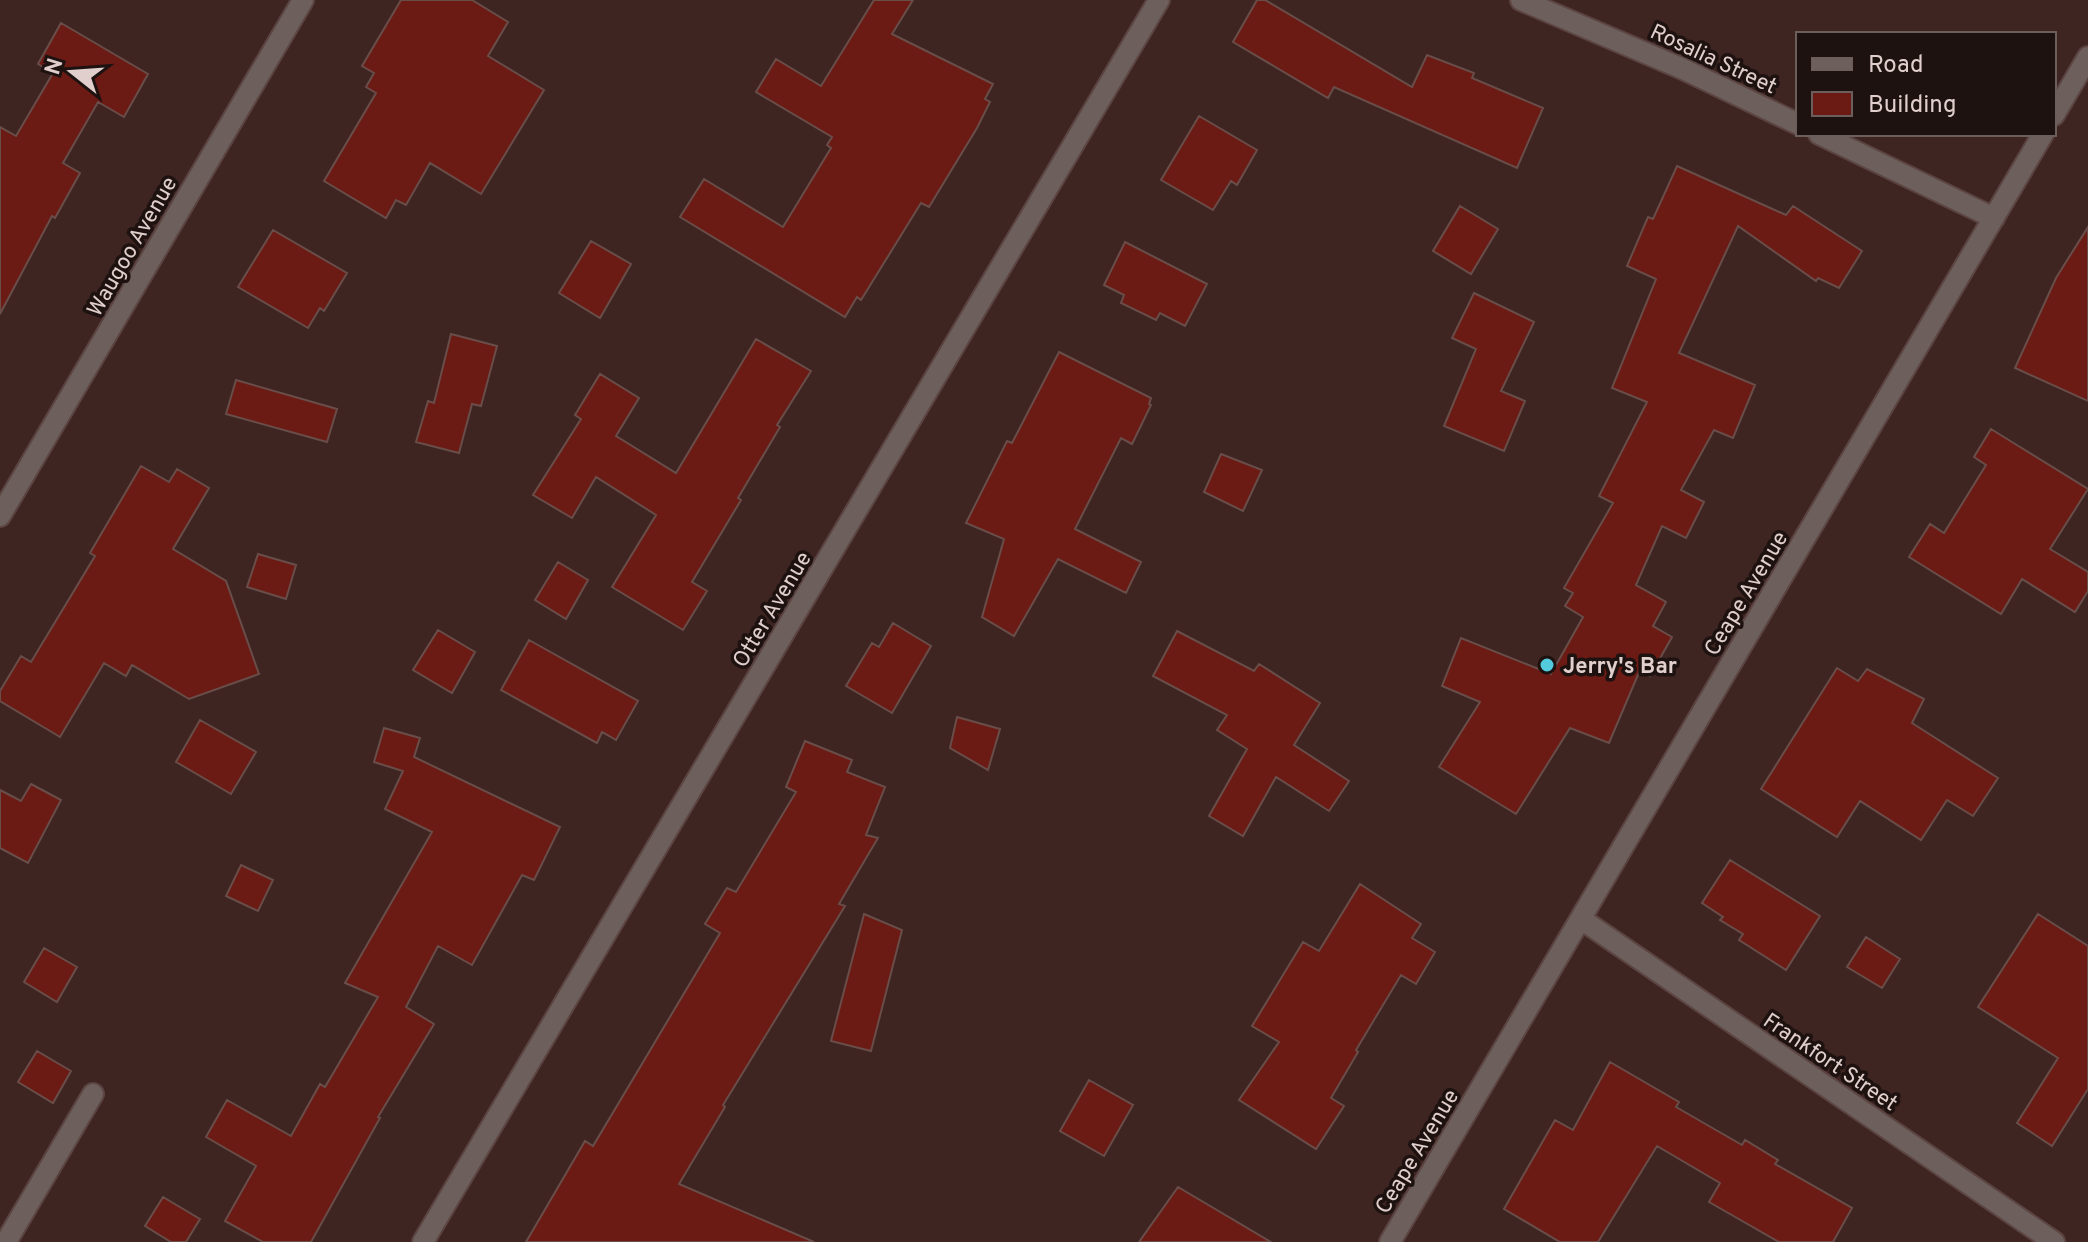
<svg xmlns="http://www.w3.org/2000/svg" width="2088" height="1242" viewBox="0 0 2088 1242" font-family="Overpass,sans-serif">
  <rect width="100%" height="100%" fill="#3e2522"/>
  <path fill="#6c1a14" stroke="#694d49" stroke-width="2" d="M 401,0 L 472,0 L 508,22 L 488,56 L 544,90 L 481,194 L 430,163 L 406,205 L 396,200 L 386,218 L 324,181 L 376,93 L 366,87 L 374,73 L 362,66 Z
    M 874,0 L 913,0 L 892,34 L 993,84 L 985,99 L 990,102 L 977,128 L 929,207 L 921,203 L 861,300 L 857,297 L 845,317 L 680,217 L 704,179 L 783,227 L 831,148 L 827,145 L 832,137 L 756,92 L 776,59 L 821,86 Z
    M 1257,0 L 1265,0 L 1412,87 L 1427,55 L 1474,73 L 1472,78 L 1543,108 L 1517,168 L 1334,87 L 1328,98 L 1233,42 Z
    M 61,23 L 148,74 L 124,117 L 98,102 L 63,163 L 80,173 L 55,218 L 52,216 L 0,314 L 0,127 L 16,136 L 53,73 L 38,64 Z
    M 1199,116 L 1257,150 L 1237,185 L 1231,181 L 1213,210 L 1161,180 Z
    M 1677,166 L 1786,215 L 1793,206 L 1862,251 L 1839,288 L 1818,278 L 1816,281 L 1738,226 L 1679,353 L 1755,385 L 1733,438 L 1714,430 L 1681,490 L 1704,502 L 1686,538 L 1662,526 L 1636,585 L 1666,602 L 1653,626 L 1672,637 L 1650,676 L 1640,670 L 1609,743 L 1570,728 L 1516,814 L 1439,767 L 1480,702 L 1442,686 L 1461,638 L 1551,674 L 1583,617 L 1565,606 L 1573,593 L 1564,588 L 1613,503 L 1599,496 L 1647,402 L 1612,388 L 1656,279 L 1627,266 L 1648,217 L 1653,219 Z
    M 1460,206 L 1498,229 L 1471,274 L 1433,251 Z
    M 2088,227 L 2088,401 L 2015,368 L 2056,278 Z
    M 273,230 L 347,273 L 324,311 L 320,308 L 308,328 L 238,287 Z
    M 591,241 L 631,264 L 600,318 L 559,293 Z
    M 1125,242 L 1207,284 L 1185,326 L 1160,313 L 1156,320 L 1121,303 L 1124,295 L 1104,285 Z
    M 1474,293 L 1534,322 L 1501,391 L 1525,401 L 1504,451 L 1444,426 L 1476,349 L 1452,338 Z
    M 451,334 L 497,346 L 481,406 L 472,404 L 459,453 L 416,442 L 428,401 L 434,403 Z
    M 756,339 L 811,371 L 777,425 L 780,427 L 738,498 L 741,500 L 692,582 L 707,591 L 683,630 L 612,587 L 656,515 L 596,477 L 572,518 L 533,495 L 581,419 L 575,415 L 600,374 L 639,398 L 616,436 L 676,473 Z
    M 1059,352 L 1151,398 L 1149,404 L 1151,405 L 1132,444 L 1121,438 L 1075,529 L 1141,562 L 1126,593 L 1058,559 L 1014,636 L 982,617 L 1004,539 L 966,523 L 1007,441 L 1012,443 Z
    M 236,380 L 337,409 L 327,442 L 226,414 Z
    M 1991,429 L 2088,489 L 2050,549 L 2088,572 L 2088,591 L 2075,612 L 2022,579 L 2001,614 L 1909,557 L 1930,524 L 1944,533 L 1986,465 L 1974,457 Z
    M 1221,454 L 1262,470 L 1243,511 L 1204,492 Z
    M 141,466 L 169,482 L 177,469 L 209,488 L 173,549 L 226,581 L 259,674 L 189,699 L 132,665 L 126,676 L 104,663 L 60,737 L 0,701 L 0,691 L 21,656 L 31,662 L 95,556 L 90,553 Z
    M 258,554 L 296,565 L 286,599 L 247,587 Z
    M 558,562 L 588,580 L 566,619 L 535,600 Z
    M 893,623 L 931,646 L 892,713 L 846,686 L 872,643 L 879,647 Z
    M 438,630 L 475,652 L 452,693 L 413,670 Z
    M 1177,631 L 1254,671 L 1259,664 L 1320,703 L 1294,745 L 1349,781 L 1329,811 L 1276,777 L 1243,836 L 1209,816 L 1247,749 L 1217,730 L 1227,715 L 1153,676 Z
    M 529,640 L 638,701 L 616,740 L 602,732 L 597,743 L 501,690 Z
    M 1837,668 L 1858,681 L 1867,669 L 1924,699 L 1912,723 L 1998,778 L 1973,816 L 1947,800 L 1921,840 L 1860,801 L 1837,837 L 1761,789 Z
    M 957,717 L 1000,729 L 988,770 L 950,748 Z
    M 200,720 L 256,752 L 231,794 L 176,762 Z
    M 384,728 L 420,738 L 414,757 L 560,827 L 534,880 L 522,875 L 472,965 L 438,946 L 406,1007 L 434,1024 L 378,1117 L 380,1118 L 311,1242 L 263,1242 L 225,1221 L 256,1166 L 206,1137 L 227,1100 L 291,1136 L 320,1084 L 325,1087 L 378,997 L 345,983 L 432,832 L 385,809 L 403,771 L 374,762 Z
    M 805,741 L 852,760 L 847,772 L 885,787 L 866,835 L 878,838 L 839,904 L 845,906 L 723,1105 L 725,1107 L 679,1184 L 814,1242 L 526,1242 L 585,1141 L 593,1146 L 720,933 L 705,924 L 727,888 L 736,892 L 796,792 L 786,787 Z
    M 31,784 L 61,800 L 28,863 L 0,848 L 0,790 L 21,801 Z
    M 1730,860 L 1820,916 L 1786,970 L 1739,940 L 1743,934 L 1720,920 L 1723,917 L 1702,903 Z
    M 241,865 L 273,880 L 258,911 L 226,896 Z
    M 1360,884 L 1421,924 L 1412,938 L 1435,952 L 1416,984 L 1401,975 L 1356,1050 L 1358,1052 L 1331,1098 L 1344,1106 L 1316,1149 L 1239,1100 L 1279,1042 L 1252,1026 L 1303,942 L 1319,951 Z
    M 864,914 L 902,930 L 871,1051 L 831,1041 Z
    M 2038,914 L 2088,946 L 2088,1089 L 2052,1146 L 2017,1123 L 2058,1058 L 1978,1007 Z
    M 1866,937 L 1900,959 L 1882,988 L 1847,967 Z
    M 44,948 L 77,967 L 57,1002 L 24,982 Z
    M 37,1051 L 71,1071 L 53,1103 L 18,1082 Z
    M 1610,1062 L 1679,1102 L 1676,1107 L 1742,1145 L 1745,1140 L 1778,1160 L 1775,1164 L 1852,1208 L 1833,1242 L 1779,1242 L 1709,1202 L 1720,1183 L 1657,1146 L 1598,1242 L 1560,1242 L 1504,1209 L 1555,1120 L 1573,1130 Z
    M 1089,1080 L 1133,1105 L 1104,1156 L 1060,1131 Z
    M 1178,1187 L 1271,1242 L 1139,1242 Z
    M 163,1197 L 200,1219 L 186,1242 L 171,1242 L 145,1226 Z"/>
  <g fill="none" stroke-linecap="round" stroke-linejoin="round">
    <g stroke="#5b4441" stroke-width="24">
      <path id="minor" d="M 1521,0 L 1683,69 L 1798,124
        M 2054,115 L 2088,57
        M 1819,134 L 1994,218
        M 0,516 L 303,0
        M 1581,919 L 2054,1242
        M 6,1242 L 93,1094
        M 423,1242 L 1159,0
        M 1390,1242 L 2043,134"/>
    </g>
    <use href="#minor" stroke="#6c5f5c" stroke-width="20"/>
  </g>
  <circle fill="#53cbdc" stroke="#1d1210" stroke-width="3" cx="1547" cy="665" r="8"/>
  <g text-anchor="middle" stroke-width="7" stroke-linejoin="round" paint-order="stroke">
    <g font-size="22" fill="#e0cfcc" stroke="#1d1210">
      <text transform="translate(1714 58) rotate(25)" y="8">Rosalia Street</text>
      <text transform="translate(131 246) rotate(-60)" y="8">Waugoo Avenue</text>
      <text transform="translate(1745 593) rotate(-59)" y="8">Ceape Avenue</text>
      <text transform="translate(771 609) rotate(-59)" y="8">Otter Avenue</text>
      <text transform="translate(1831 1061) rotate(34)" y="8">Frankfort Street</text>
      <text transform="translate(1416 1151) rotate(-59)" y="8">Ceape Avenue</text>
    </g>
    <g font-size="22" font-weight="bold" fill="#e0cfcc" stroke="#1d1210" text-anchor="start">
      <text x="1563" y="673">Jerry's Bar</text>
    </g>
  </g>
  <rect x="1796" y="32" width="260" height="104" fill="#1d1210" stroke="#6b5e5b" stroke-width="2"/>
  <rect x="1812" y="58" width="40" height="12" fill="#6c5f5c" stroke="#6b5e5b" stroke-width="2"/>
  <text x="1868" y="72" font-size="24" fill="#e0cfcc">Road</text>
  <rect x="1812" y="92" width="40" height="24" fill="#6c1a14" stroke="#6b5e5b" stroke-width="2"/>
  <text x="1868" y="112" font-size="24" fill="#e0cfcc">Building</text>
  <g transform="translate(72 72) rotate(287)" stroke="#1d1210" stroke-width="6" paint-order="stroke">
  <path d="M0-6L14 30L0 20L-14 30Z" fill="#e0cfcc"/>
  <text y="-12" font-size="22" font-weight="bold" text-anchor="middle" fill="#e0cfcc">N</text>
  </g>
</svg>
